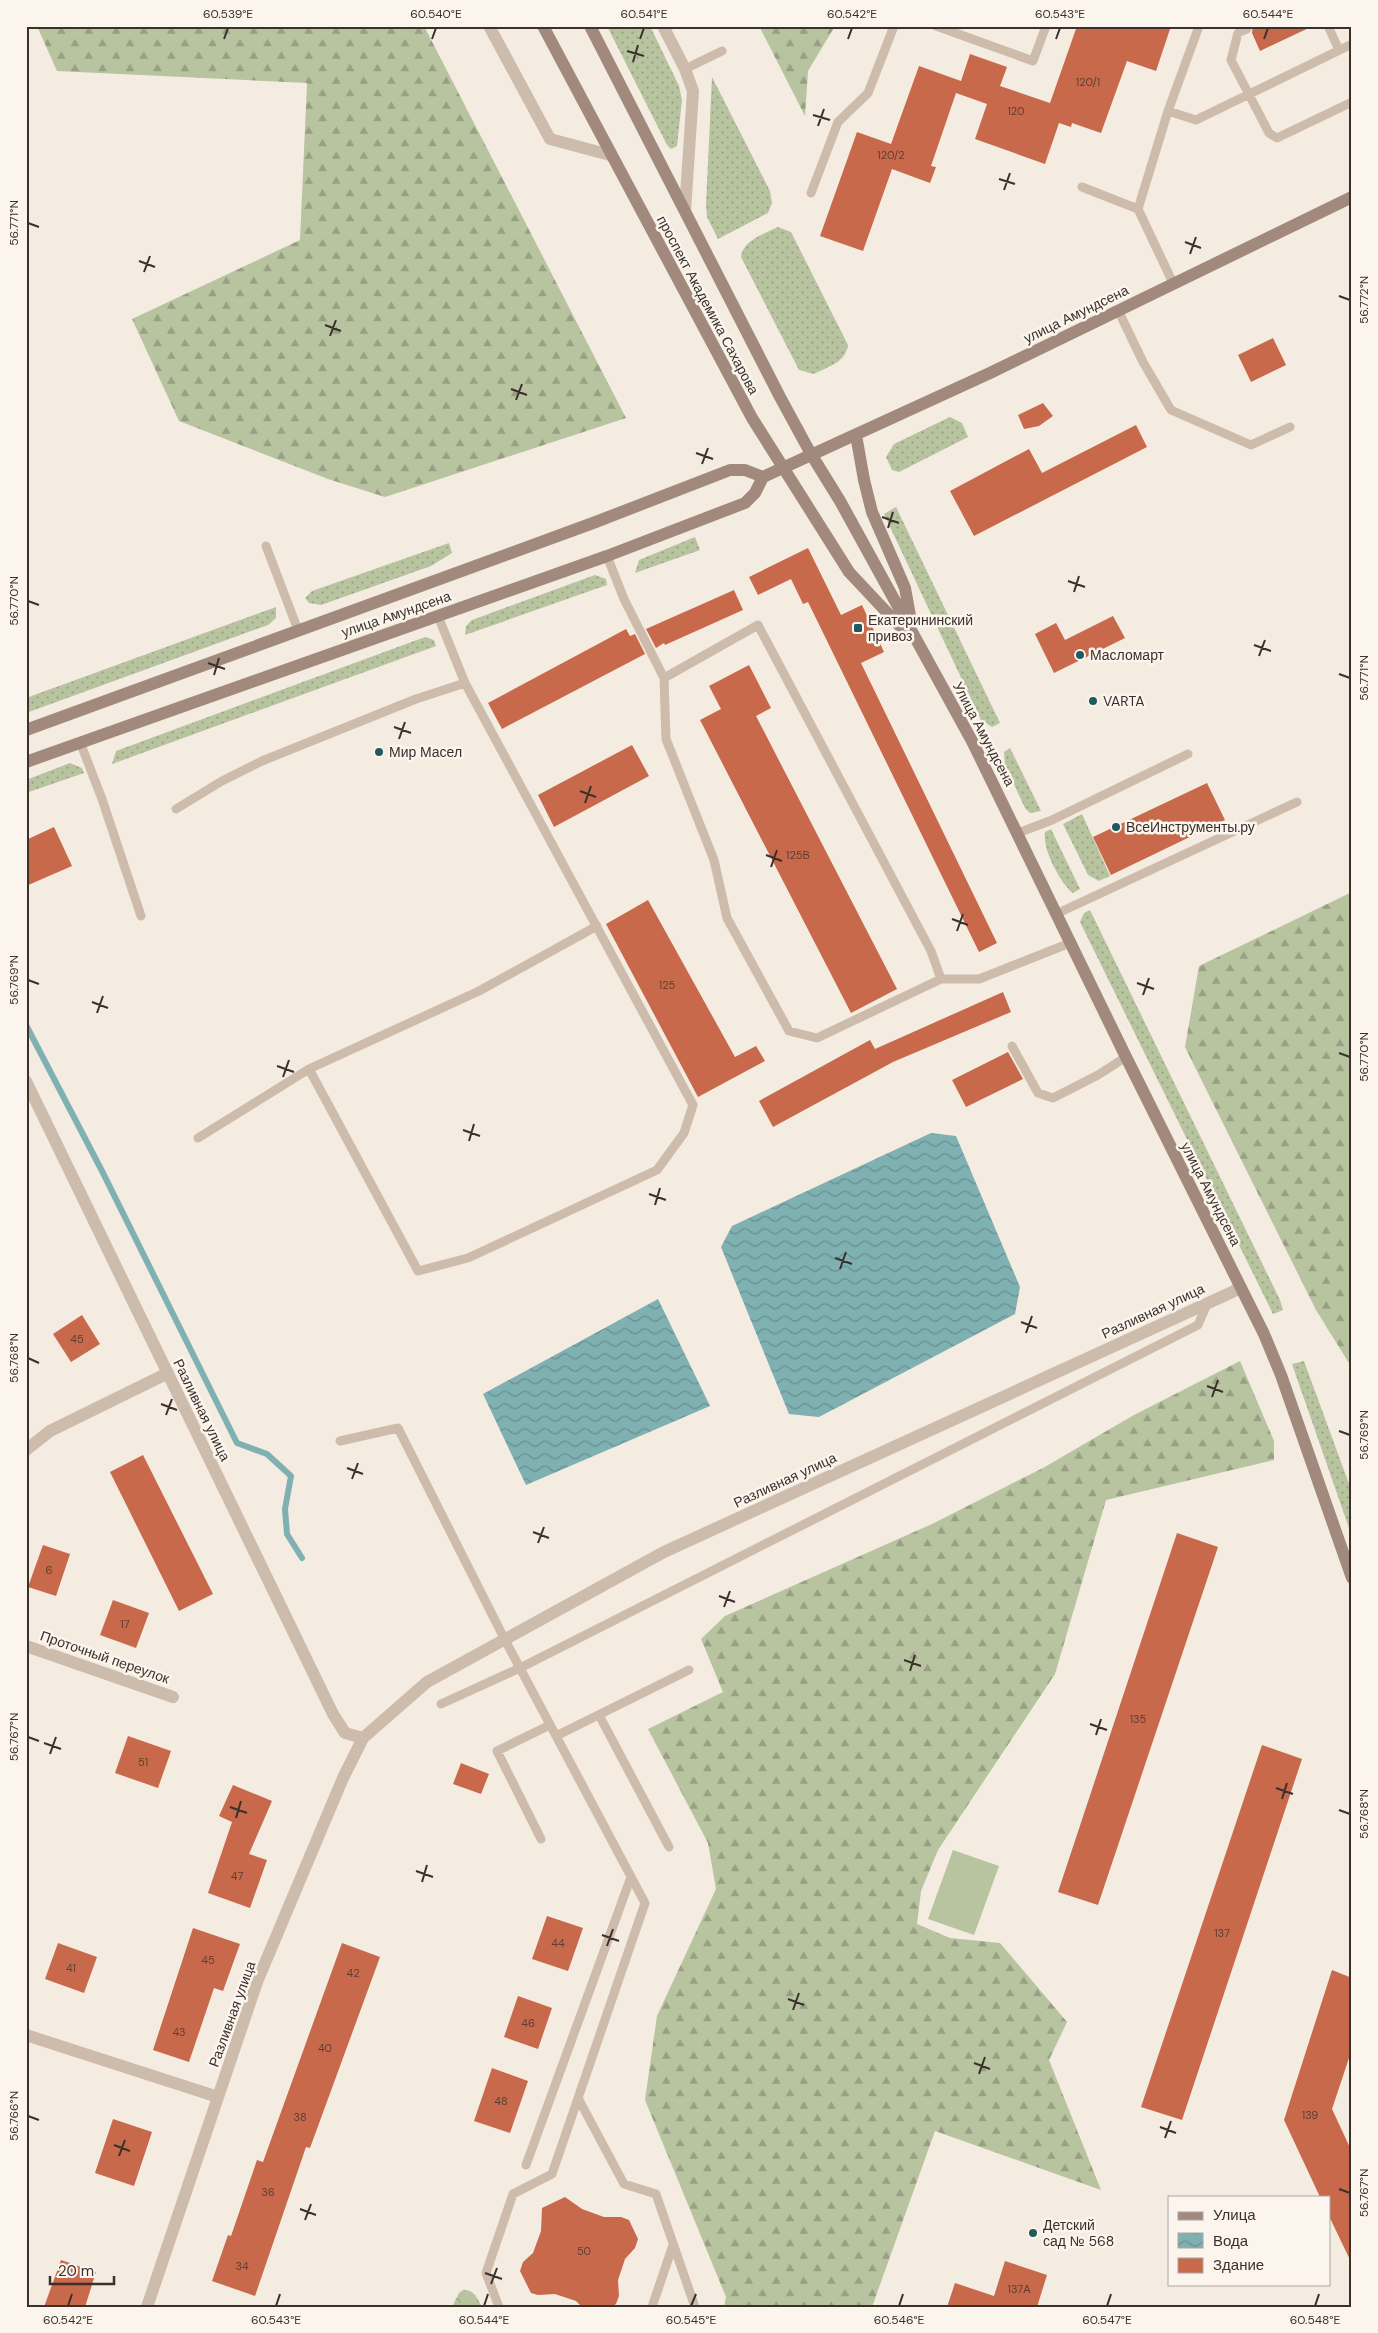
<svg xmlns="http://www.w3.org/2000/svg" width="1378" height="2333" viewBox="0 0 1378 2333" font-family="'DM Sans',sans-serif">
  <defs>
    <pattern id="grass-dots" width="8" height="8" patternUnits="userSpaceOnUse" patternTransform="scale(1.25)"><rect width="8" height="8" fill="#b8c4a0"/><path d="M2 2h.1M6 6h.1" fill="none" stroke="#97a083" stroke-width="1.8" stroke-linecap="round"/></pattern>
    <pattern id="forest-firs" width="22" height="20" patternUnits="userSpaceOnUse" patternTransform="scale(1.25)"><rect width="22" height="20" fill="#b8c4a0"/><path d="M5 1l3.5 6h-7zM16 11l3.5 6h-7z" fill="#97a083"/></pattern>
    <pattern id="park-crowns" width="20" height="18" patternUnits="userSpaceOnUse" patternTransform="scale(1.25)"><rect width="20" height="18" fill="#b8c4a0"/><path d="M2 6a3 3 0 1 1 6 0M12 15a3 3 0 1 1 6 0" fill="none" stroke="#97a083"/></pattern>
    <pattern id="water-waves" width="16" height="10" patternUnits="userSpaceOnUse" patternTransform="scale(1.25)"><rect width="16" height="10" fill="#7fb0b2"/><path d="M0 5q4-4 8 0t8 0" fill="none" stroke="#699091"/></pattern>
  </defs>
  <rect width="100%" height="100%" fill="#f4ebe1"/>
  <path fill="url(#grass-dots)" d="M 607,26 L 650,26 L 679,86 L 682,100 L 677,146 L 671,149 L 667,145 Z
    M 712,77 L 770,191 L 772,203 L 768,213 L 718,239 L 707,217 L 706,205 Z
    M 778,227 L 791,232 L 848,345 C 845,363 829,366 814,374 L 799,370 L 741,257 C 743,240 764,234 778,227 Z
    M 950,417 L 962,423 L 968,437 L 899,472 L 892,470 L 886,457 L 894,444 Z
    M 896,507 L 1000,723 L 992,727 L 981,720 L 884,514 Z
    M 695,537 L 700,550 L 635,573 L 639,560 Z
    M 449,543 L 452,553 L 431,566 L 321,605 L 309,603 L 305,598 L 312,591 Z
    M 595,575 L 606,579 L 607,585 L 465,635 L 466,626 L 472,620 Z
    M 276,607 L 276,618 L 268,625 L 26,713 L 26,698 Z
    M 425,637 L 434,640 L 436,646 L 112,764 L 116,751 Z
    M 1010,748 L 1041,811 L 1030,813 L 1025,808 L 1005,765 L 1004,752 Z
    M 70,763 L 82,768 L 84,773 L 26,793 L 26,780 Z
    M 1082,814 L 1110,876 L 1099,881 L 1088,875 L 1063,824 Z
    M 1051,829 L 1080,889 L 1073,893 C 1060,883 1042,848 1045,832 Z
    M 1090,910 L 1280,1300 L 1283,1310 L 1273,1314 L 1080,922 L 1084,913 Z
    M 1304,1361 L 1352,1492 L 1350,1531 L 1292,1364 Z"/>
  <path fill="url(#forest-firs)" d="M 37,26 L 424,26 L 626,418 L 385,497 L 328,479 L 179,421 L 132,319 L 300,240 L 307,83 L 57,71 Z
    M 759,26 L 835,26 L 808,71 L 805,116 Z
    M 1352,892 L 1352,1368 L 1316,1310 L 1185,1047 L 1199,966 Z
    M 1240,1361 L 1274,1441 L 1274,1460 L 1106,1500 L 1055,1674 L 938,1850 L 921,1891 L 917,1924 L 950,1938 L 1000,1943 L 1067,2022 L 1049,2060 L 1101,2190 L 935,2131 L 872,2307 L 724,2307 L 726,2297 L 645,2100 L 657,2016 L 716,1889 L 708,1843 L 648,1729 L 723,1692 L 701,1639 L 725,1616 L 932,1524 L 1043,1468 L 1134,1415 Z"/>
  <path fill="url(#park-crowns)" d="M 463,2290 C 474,2289 477,2298 482,2307 L 452,2307 L 459,2293 Z"/>
  <path fill="#b8c4a0" d="M 953,1850 L 999,1866 L 974,1935 L 928,1919 Z"/>
  <path fill="url(#water-waves)" d="M 931,1133 L 956,1136 L 1020,1287 L 1015,1314 L 819,1417 L 789,1414 L 721,1247 L 732,1226 Z
    M 658,1299 L 710,1406 L 526,1485 L 483,1394 Z"/>
  <g fill="none" stroke-linecap="round" stroke-linejoin="round">
    <path stroke="#7fb0b2" stroke-width="6" d="M 26,1025 L 102,1171 L 237,1443 L 267,1454 L 291,1476 L 285,1509 L 287,1534 L 302,1558"/>
  </g>
  <path fill="#c8694b" d="M 1077,26 L 1171,26 L 1156,71 L 1127,61 L 1101,133 L 1072,123 L 1071,127 L 1059,123 L 1045,164 L 975,139 L 987,104 L 956,93 L 931,166 L 936,167 L 930,183 L 892,169 L 863,251 L 820,236 L 857,132 L 891,144 L 919,66 L 961,81 L 970,54 L 1007,67 L 1000,86 L 1050,103 Z
    M 1253,26 L 1313,26 L 1260,51 L 1252,33 Z
    M 1273,338 L 1286,365 L 1251,382 L 1238,355 Z
    M 1043,403 L 1053,416 L 1039,426 L 1024,429 L 1018,415 Z
    M 1136,425 L 1147,447 L 974,536 L 950,491 L 1029,449 L 1042,473 Z
    M 808,548 L 841,615 L 862,605 L 884,652 L 861,663 L 997,943 L 979,952 L 808,602 L 803,604 L 791,579 L 758,595 L 749,577 Z
    M 734,590 L 743,610 L 665,645 L 664,643 L 656,648 L 646,629 Z
    M 1113,616 L 1125,638 L 1054,673 L 1035,634 L 1056,623 L 1065,640 Z
    M 626,629 L 630,636 L 635,634 L 645,654 L 502,729 L 488,703 Z
    M 749,665 L 771,708 L 756,716 L 897,989 L 851,1013 L 700,720 L 721,709 L 709,686 Z
    M 632,745 L 649,776 L 554,827 L 538,795 Z
    M 1207,783 L 1225,820 L 1111,875 L 1093,837 Z
    M 54,827 L 72,866 L 26,886 L 26,840 Z
    M 648,900 L 735,1057 L 756,1046 L 765,1061 L 698,1097 L 606,924 Z
    M 1003,992 L 1011,1012 L 893,1062 L 773,1127 L 759,1101 L 870,1040 L 875,1049 Z
    M 1008,1052 L 1023,1079 L 966,1107 L 952,1080 Z
    M 82,1315 L 100,1344 L 71,1362 L 53,1334 Z
    M 143,1455 L 213,1594 L 179,1611 L 110,1472 Z
    M 1177,1533 L 1218,1547 L 1098,1905 L 1058,1892 Z
    M 43,1545 L 70,1554 L 56,1596 L 28,1587 Z
    M 113,1600 L 149,1613 L 136,1648 L 100,1635 Z
    M 128,1736 L 171,1751 L 158,1788 L 115,1773 Z
    M 1262,1745 L 1302,1759 L 1182,2120 L 1141,2107 Z
    M 461,1763 L 489,1774 L 481,1794 L 453,1784 Z
    M 233,1785 L 272,1801 L 249,1854 L 267,1860 L 250,1908 L 208,1893 L 232,1822 L 219,1816 Z
    M 547,1916 L 583,1928 L 568,1971 L 532,1959 Z
    M 193,1928 L 240,1944 L 223,1991 L 214,1988 L 189,2062 L 153,2050 Z
    M 58,1943 L 97,1957 L 84,1993 L 45,1979 Z
    M 342,1943 L 380,1957 L 310,2148 L 306,2147 L 255,2296 L 212,2281 L 228,2235 L 231,2236 L 257,2160 L 263,2162 Z
    M 1332,1970 L 1352,1978 L 1352,2049 L 1332,2109 L 1352,2152 L 1352,2264 L 1329,2216 L 1329,2197 L 1320,2197 L 1284,2120 Z
    M 518,1996 L 552,2008 L 538,2049 L 504,2037 Z
    M 492,2068 L 528,2081 L 510,2133 L 474,2121 Z
    M 113,2119 L 152,2132 L 134,2186 L 95,2173 Z
    M 565,2197 L 582,2209 L 604,2217 L 621,2217 L 629,2220 L 638,2239 L 635,2248 L 625,2259 L 618,2280 L 619,2296 L 616,2304 L 611,2307 L 582,2307 L 576,2301 L 555,2294 L 538,2295 L 531,2293 L 520,2271 L 523,2262 L 533,2253 L 541,2231 L 542,2208 Z
    M 61,2260 L 96,2272 L 85,2307 L 44,2307 Z
    M 1005,2261 L 1047,2275 L 1037,2307 L 947,2307 L 955,2283 L 994,2296 Z"/>
  <g fill="none" stroke-linecap="round" stroke-linejoin="round">
    <path stroke="#cdbbac" stroke-width="9" d="M 936,26 L 1033,61 L 1046,26
      M 1328,26 L 1339,50
      M 1247,29 L 1238,33 L 1231,60 L 1269,133 L 1277,138 L 1352,102
      M 685,69 L 722,51
      M 1168,111 L 1196,120 L 1352,44
      M 1082,187 L 1138,209
      M 811,193 L 838,122 L 868,93 L 894,26
      M 1173,283 L 1138,209 L 1168,111 L 1199,26
      M 1118,310 L 1143,362 L 1171,410 L 1251,445 L 1290,427
      M 266,546 L 298,630
      M 607,556 L 624,599 L 664,678 L 666,739 L 714,860 L 727,918 L 789,1031 L 817,1038 L 941,979 L 979,979 L 1070,943
      M 664,678 L 758,625 L 931,951 L 941,979
      M 80,742 L 102,799 L 141,916
      M 176,809 L 222,781 L 262,761 L 416,699 L 465,683
      M 1018,833 L 1052,820 L 1188,754
      M 1056,914 L 1297,802
      M 1012,1046 L 1038,1093 L 1053,1098 L 1098,1075 L 1126,1057
      M 309,1069 L 418,1271 L 468,1258 L 657,1170 L 684,1133 L 693,1105 L 465,683 L 438,616
      M 198,1138 L 309,1069 L 479,991 L 597,926
      M 340,1441 L 398,1428 L 505,1640 L 645,1903 L 552,2174 L 513,2194 L 486,2273 L 499,2307
      M 441,1704 L 520,1668 L 1198,1325 L 1208,1302
      M 599,1715 L 669,1847
      M 556,1736 L 689,1670
      M 541,1839 L 497,1751 L 550,1725
      M 578,2098 L 624,2184 L 656,2194 L 695,2307
      M 526,2165 L 631,1877
      M 652,2307 L 673,2245"/>
    <path stroke="#cdbbac" stroke-width="12" d="M 489,26 L 550,139 L 610,155
      M 663,26 L 685,69 L 693,91 L 685,211
      M 26,1081 L 333,1714 L 345,1733 L 363,1738
      M 26,1450 L 50,1431 L 168,1373
      M 26,1646 L 173,1697
      M 26,2035 L 218,2097
      M 147,2307 L 257,1982 L 343,1778 L 363,1738 L 427,1682 L 664,1552 L 1241,1288"/>
    <path stroke="#a18a7d" stroke-width="12" d="M 543,26 L 752,418 L 849,572 L 910,637
      M 590,26 L 780,397 L 811,454 L 840,501 L 972,741 L 1126,1057 L 1264,1334 L 1281,1375 L 1352,1578
      M 856,435 L 864,480 L 872,512 L 905,588 L 911,621
      M 26,730 L 593,523 L 730,470 L 745,470 L 763,477
      M 26,762 L 607,556 L 745,503 L 755,493 L 763,477 L 990,373 L 1352,197"/>
  </g>
  <path fill="none" stroke="#3b302b" stroke-width="2" d="M 224,39 L 228,28M 432,39 L 436,28M 640,39 L 644,28M 848,39 L 852,28M 1056,39 L 1060,28M 1264,39 L 1268,28M 627,51 L 644,56M 633,62 L 638,45M 813,115 L 830,120M 818,126 L 824,109M 999,179 L 1015,184M 1004,190 L 1010,173M 28,223 L 39,227M 1185,242 L 1201,248M 1190,254 L 1196,237M 139,261 L 155,267M 144,272 L 150,256M 1339,296 L 1350,300M 325,325 L 341,331M 330,336 L 336,320M 511,389 L 527,395M 516,400 L 522,384M 696,453 L 713,459M 702,464 L 708,448M 882,517 L 899,523M 888,528 L 893,512M 1068,581 L 1085,587M 1074,592 L 1079,576M 28,601 L 39,605M 1254,645 L 1271,651M 1259,656 L 1265,640M 208,663 L 225,669M 1339,674 L 1350,678M 214,675 L 219,658M 394,727 L 411,733M 399,739 L 405,722M 580,791 L 596,797M 585,803 L 591,786M 766,855 L 782,861M 771,867 L 777,850M 952,919 L 968,925M 957,931 L 963,914M 28,980 L 39,984M 1137,983 L 1154,989M 1143,995 L 1149,978M 92,1002 L 108,1008M 97,1013 L 103,996M 1339,1053 L 1350,1057M 277,1066 L 294,1072M 283,1077 L 289,1060M 463,1130 L 480,1136M 469,1141 L 474,1124M 649,1194 L 666,1200M 655,1205 L 660,1188M 835,1258 L 852,1264M 840,1269 L 846,1252M 1021,1322 L 1037,1328M 1026,1333 L 1032,1316M 28,1358 L 39,1363M 1207,1386 L 1223,1392M 1212,1397 L 1218,1380M 161,1404 L 177,1410M 166,1415 L 172,1399M 1339,1431 L 1350,1435M 347,1468 L 363,1474M 352,1479 L 358,1463M 533,1532 L 549,1538M 538,1543 L 544,1527M 719,1596 L 735,1602M 724,1607 L 730,1591M 904,1660 L 921,1666M 910,1671 L 915,1655M 1090,1724 L 1107,1730M 1096,1735 L 1101,1719M 28,1737 L 39,1741M 44,1743 L 61,1749M 50,1754 L 56,1737M 1276,1788 L 1293,1794M 1282,1799 L 1287,1783M 230,1807 L 247,1813M 1339,1810 L 1350,1814M 236,1818 L 241,1801M 416,1871 L 433,1877M 422,1882 L 427,1865M 602,1935 L 619,1941M 607,1946 L 613,1929M 788,1999 L 804,2005M 793,2010 L 799,1993M 974,2063 L 990,2069M 979,2074 L 985,2057M 28,2116 L 39,2120M 1160,2127 L 1176,2133M 1165,2138 L 1171,2121M 114,2145 L 130,2151M 119,2156 L 125,2140M 1339,2189 L 1350,2193M 300,2209 L 316,2215M 305,2220 L 311,2204M 485,2273 L 502,2279M 491,2284 L 497,2268M 68,2306 L 72,2294M 276,2306 L 280,2294M 484,2306 L 488,2294M 691,2306 L 696,2294M 899,2306 L 903,2294M 1107,2306 L 1111,2294M 1315,2306 L 1319,2294"/>
  <g fill="#1f5a5e" stroke="#fbf5ee" stroke-width="2">
    <rect x="853" y="623" width="10" height="10" rx="2.5"/>
    <circle cx="1080" cy="655" r="5"/>
    <circle cx="1093" cy="701" r="5"/>
    <circle cx="379" cy="752" r="5"/>
    <circle cx="1116" cy="827" r="5"/>
    <circle cx="1033" cy="2233" r="5"/>
  </g>
  <g text-anchor="middle" stroke-width="5" stroke-linejoin="round" paint-order="stroke">
    <g font-size="11" fill="#5e3e33">
      <text x="1088" y="86">120/1</text>
      <text x="1016" y="115">120</text>
      <text x="891" y="159">120/2</text>
      <text x="798" y="859">125В</text>
      <text x="667" y="989">125</text>
      <text x="77" y="1343">45</text>
      <text x="49" y="1574">6</text>
      <text x="125" y="1628">17</text>
      <text x="1138" y="1723">135</text>
      <text x="143" y="1766">51</text>
      <text x="237" y="1880">47</text>
      <text x="1222" y="1937">137</text>
      <text x="558" y="1947">44</text>
      <text x="208" y="1964">45</text>
      <text x="71" y="1972">41</text>
      <text x="353" y="1977">42</text>
      <text x="528" y="2027">46</text>
      <text x="179" y="2036">43</text>
      <text x="325" y="2052">40</text>
      <text x="501" y="2105">48</text>
      <text x="1310" y="2119">139</text>
      <text x="300" y="2121">38</text>
      <text x="268" y="2196">36</text>
      <text x="584" y="2255">50</text>
      <text x="242" y="2270">34</text>
      <text x="1019" y="2293">137А</text>
    </g>
    <g font-size="14" fill="#3b302b" stroke="#fbf5ee">
      <text transform="translate(708 305) rotate(62)" y="5">проспект Академика Сахарова</text>
      <text transform="translate(1076 314) rotate(-26)" y="5">улица Амундсена</text>
      <text transform="translate(396 614) rotate(-19)" y="5">улица Амундсена</text>
      <text transform="translate(984 734) rotate(62)" y="5">Улица Амундсена</text>
      <text transform="translate(1211 1194) rotate(63)" y="5">улица Амундсена</text>
      <text transform="translate(1153 1311) rotate(-25)" y="5">Разливная улица</text>
      <text transform="translate(202 1410) rotate(64)" y="5">Разливная улица</text>
      <text transform="translate(785 1480) rotate(-25)" y="5">Разливная улица</text>
      <text transform="translate(105 1657) rotate(19)" y="5">Проточный переулок</text>
      <text transform="translate(232 2014) rotate(-70)" y="5">Разливная улица</text>
    </g>
    <g font-size="14" fill="#3b302b" stroke="#fbf5ee" text-anchor="start">
      <text x="868" y="625">Екатерининский<tspan x="868" dy="16">привоз</tspan></text>
      <text x="1090" y="660">Масломарт</text>
      <text x="1103" y="706">VARTA</text>
      <text x="389" y="757">Мир Масел</text>
      <text x="1126" y="832">ВсеИнструменты.ру</text>
      <text x="1043" y="2230">Детский<tspan x="1043" dy="16">сад № 568</tspan></text>
    </g>
  </g>
  <rect width="1378" height="2333" fill="none" stroke="#fbf5ee" stroke-width="55"/>
  <rect x="1168" y="2196" width="162" height="90" fill="#fbf5ee" stroke="#aea6a0"/>
  <rect x="1178" y="2212" width="25" height="8" fill="#a18a7d" stroke="#aea6a0"/>
  <text x="1213" y="2220" font-size="15" fill="#3b302b">Улица</text>
  <rect x="1178" y="2233" width="25" height="15" fill="url(#water-waves)" stroke="#aea6a0"/>
  <text x="1213" y="2246" font-size="15" fill="#3b302b">Вода</text>
  <rect x="1178" y="2258" width="25" height="15" fill="#c8694b" stroke="#aea6a0"/>
  <text x="1213" y="2270" font-size="15" fill="#3b302b">Здание</text>
  <path d="M50 2276v8h64v-8" fill="none" stroke="#3b302b" stroke-width="2.5"/>
  <text x="58" y="2276" font-size="15" fill="#3b302b" stroke="#fbf5ee" stroke-width="4" paint-order="stroke">20 m</text>
  <rect x="28" y="28" width="1322" height="2278" fill="none" stroke="#3b302b" stroke-width="2"/>
  <g font-size="12" text-anchor="middle" fill="#3b302b">
    <text x="228" y="18">60.539°E</text>
    <text x="436" y="18">60.540°E</text>
    <text x="644" y="18">60.541°E</text>
    <text x="852" y="18">60.542°E</text>
    <text x="1060" y="18">60.543°E</text>
    <text x="1268" y="18">60.544°E</text>
    <text transform="translate(14 223) rotate(-90)" y="4">56.771°N</text>
    <text transform="translate(1364 300) rotate(-90)" y="4">56.772°N</text>
    <text transform="translate(14 601) rotate(-90)" y="4">56.770°N</text>
    <text transform="translate(1364 678) rotate(-90)" y="4">56.771°N</text>
    <text transform="translate(14 980) rotate(-90)" y="4">56.769°N</text>
    <text transform="translate(1364 1057) rotate(-90)" y="4">56.770°N</text>
    <text transform="translate(14 1358) rotate(-90)" y="4">56.768°N</text>
    <text transform="translate(1364 1435) rotate(-90)" y="4">56.769°N</text>
    <text transform="translate(14 1737) rotate(-90)" y="4">56.767°N</text>
    <text transform="translate(1364 1814) rotate(-90)" y="4">56.768°N</text>
    <text transform="translate(14 2116) rotate(-90)" y="4">56.766°N</text>
    <text transform="translate(1364 2193) rotate(-90)" y="4">56.767°N</text>
    <text x="68" y="2324">60.542°E</text>
    <text x="276" y="2324">60.543°E</text>
    <text x="484" y="2324">60.544°E</text>
    <text x="691" y="2324">60.545°E</text>
    <text x="899" y="2324">60.546°E</text>
    <text x="1107" y="2324">60.547°E</text>
    <text x="1315" y="2324">60.548°E</text>
  </g>
</svg>
